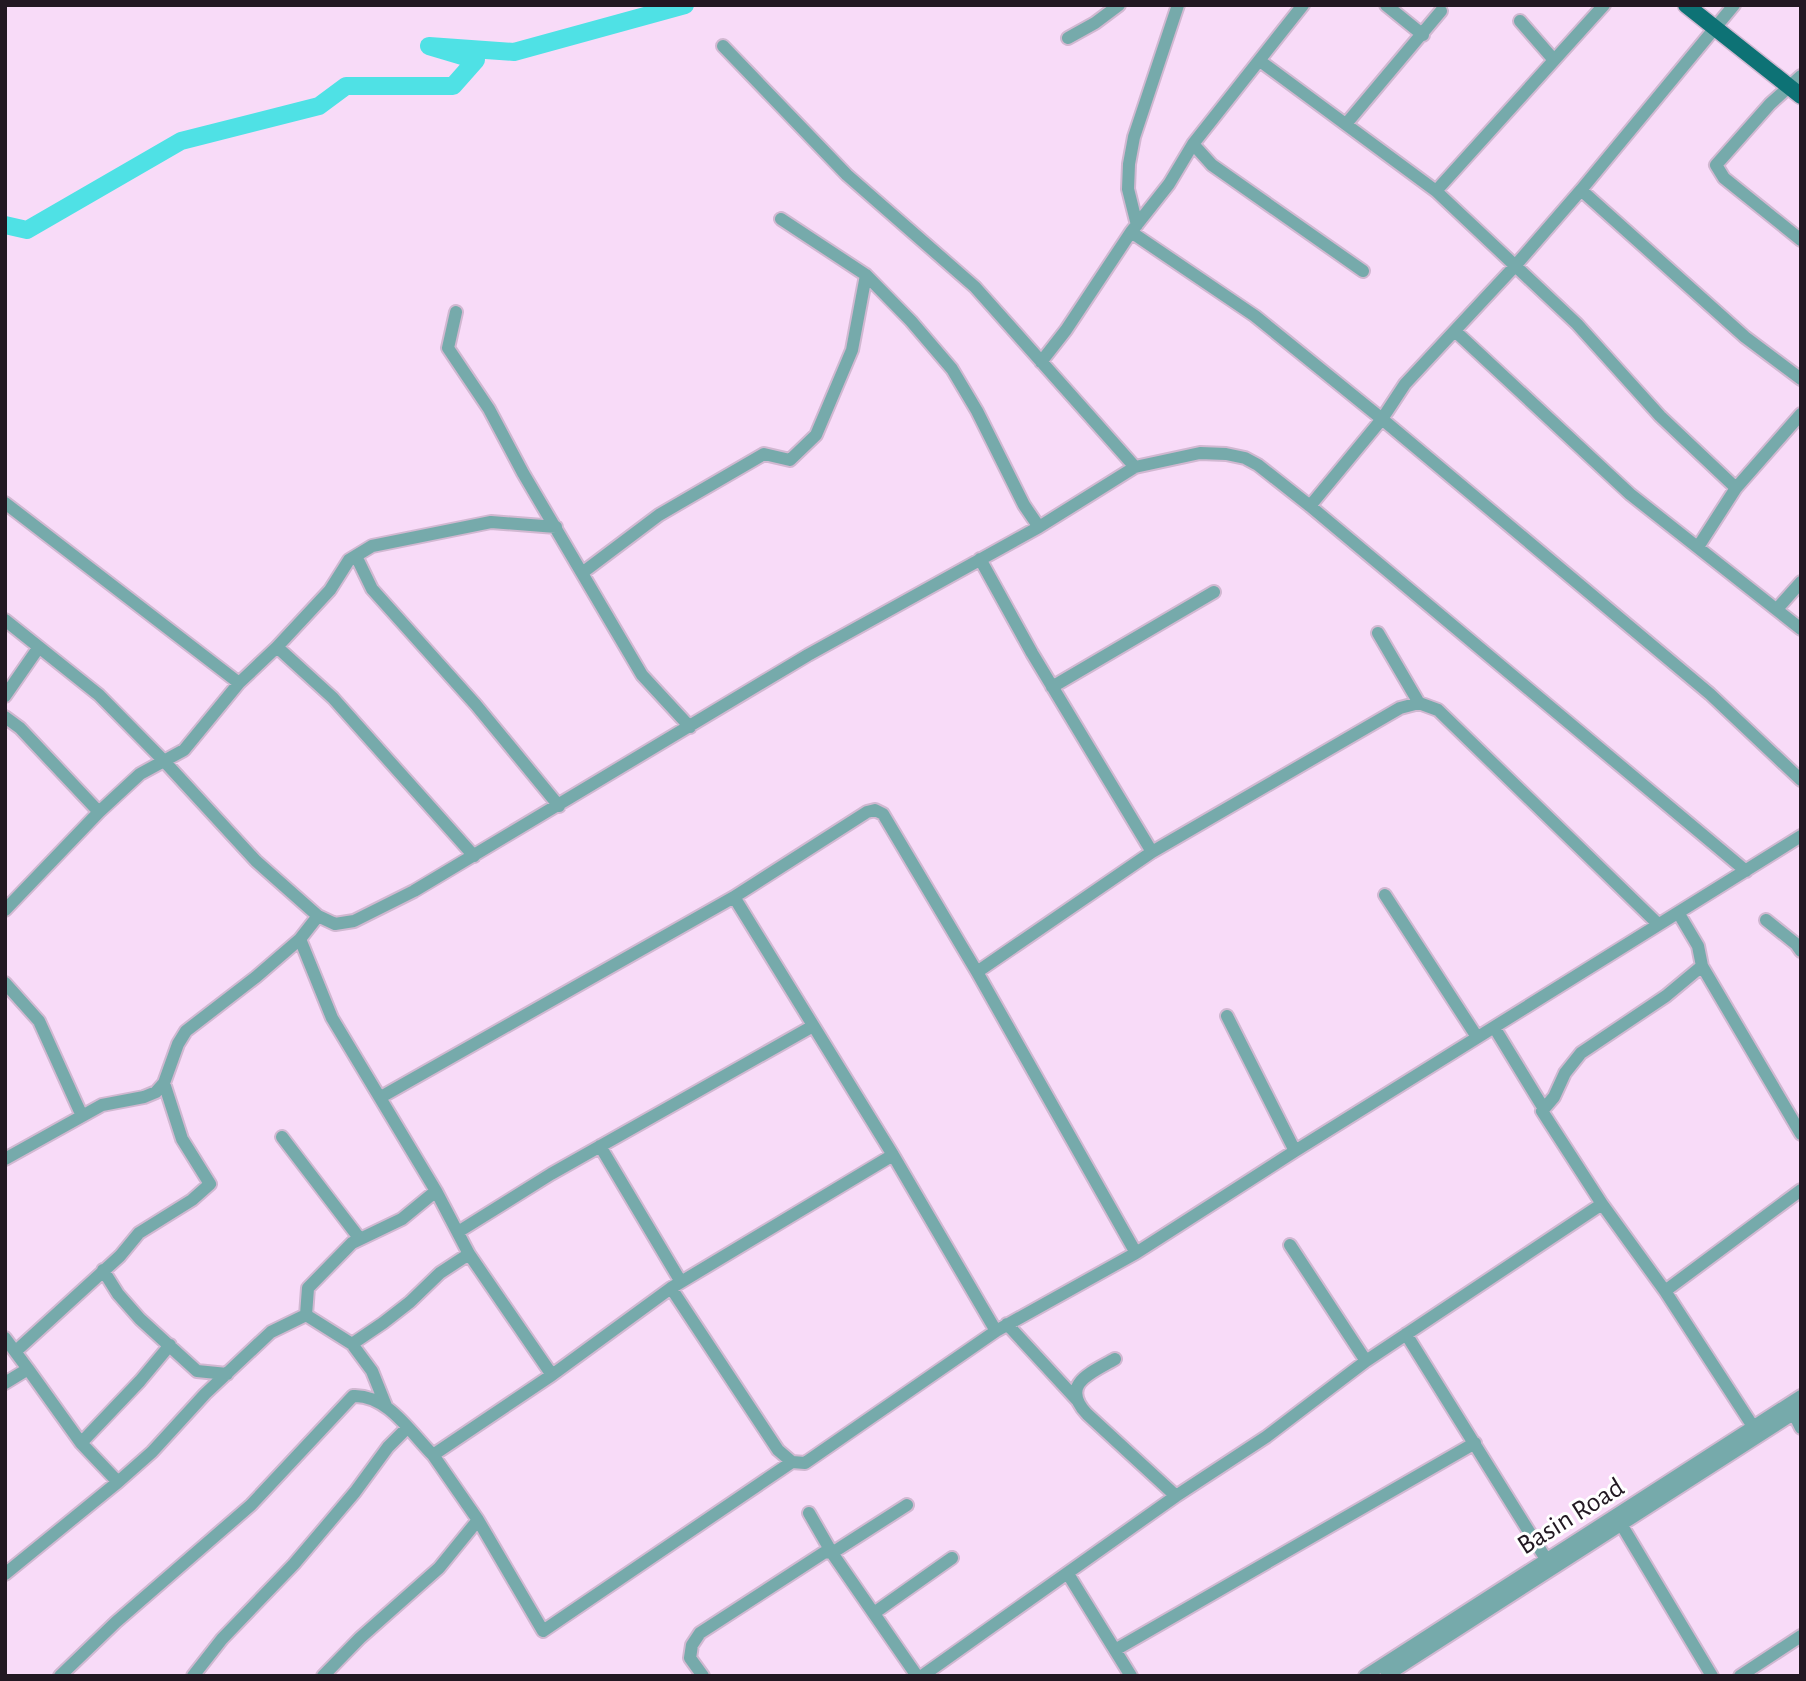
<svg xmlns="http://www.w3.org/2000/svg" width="1806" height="1681" viewBox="0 0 1806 1681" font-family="'Alegreya Sans',sans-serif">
  <rect width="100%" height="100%" fill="#f8dbf8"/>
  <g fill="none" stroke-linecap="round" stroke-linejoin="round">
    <path stroke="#4fe1e5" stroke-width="18" d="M 5,225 L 27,230 L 181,141 L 319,106 L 346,86 L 453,86 L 476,60 L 429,46 L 514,52 L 685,5"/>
    <g stroke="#d1b8d1" stroke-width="16">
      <path id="minor" d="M 1386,5 L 1423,35
        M 1520,21 L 1554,60
        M 1068,38 L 1095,23 L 1119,5
        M 723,46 L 847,175 L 975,287 L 1135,467
        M 1260,61 L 1436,191 L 1577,324 L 1660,416 L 1736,488
        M 1801,76 L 1770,104 L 1716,165 L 1724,178 L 1801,240
        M 1346,124 L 1441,11
        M 1193,144 L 1212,165 L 1363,271
        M 1581,190 L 1745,337 L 1801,379
        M 1436,191 L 1604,5
        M 781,219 L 866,275 L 911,321 L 952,369 L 977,411 L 1024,505 L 1039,527
        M 1137,225 L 1128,189 L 1129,164 L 1134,137 L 1178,5
        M 1131,232 L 1255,316 L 1382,419 L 1710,694 L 1801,780
        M 456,312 L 448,348 L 489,409 L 523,473 L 642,675 L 690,727
        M 1455,331 L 1630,494 L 1801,629
        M 1041,362 L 1066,330 L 1131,232 L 1169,184 L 1193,144 L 1303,5
        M 5,503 L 239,683
        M 1310,506 L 1382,419 L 1405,384 L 1515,266 L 1581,190 L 1734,5
        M 1698,547 L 1736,488 L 1801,414
        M 356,556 L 372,589 L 476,705 L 559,806
        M 980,559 L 1032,653 L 1152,852
        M 582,573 L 659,515 L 764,454 L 790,460 L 816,435 L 852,350 L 866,275
        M 1777,609 L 1801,582
        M 5,620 L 99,695 L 164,761 L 256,861 L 318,916 L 335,924 L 354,921 L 414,891 L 808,655 L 1039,527 L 1135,467 L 1200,453 L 1226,454 L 1245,458 L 1258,465 L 1310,506 L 1746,871
        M 1378,633 L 1419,703
        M 277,647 L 333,698 L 474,856
        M 1052,687 L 1214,592
        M 5,696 L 39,647
        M 5,717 L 20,728 L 99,812
        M 1385,895 L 1477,1037
        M 734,897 L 893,1155 L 996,1331
        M 5,910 L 99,812 L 140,774 L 184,750 L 239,683 L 277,647 L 330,590 L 349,560 L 372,546 L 491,522 L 556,527
        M 1679,914 L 1698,946 L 1702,966 L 1801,1134
        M 1766,920 L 1796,944 L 1801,951
        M 300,939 L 332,1018 L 436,1191 L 469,1254 L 552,1375
        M 1702,966 L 1666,996 L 1581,1053 L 1565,1073 L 1554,1097 L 1542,1111 L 1602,1204 L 1665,1291 L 1754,1428
        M 977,972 L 1152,852 L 1400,708 L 1419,703 L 1438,710 L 1658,924
        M 5,983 L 39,1021 L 82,1116
        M 1227,1016 L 1295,1151
        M 1494,1027 L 1544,1109
        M 381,1097 L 734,897 L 867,812 L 875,810 L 883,814 L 977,972 L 1136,1253
        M 282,1137 L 360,1239
        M 600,1146 L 681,1282
        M 5,1159 L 102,1105 L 144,1097 L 156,1092 L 164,1083 L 178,1044 L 186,1031 L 256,977 L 300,939 L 318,916
        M 458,1232 L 551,1174 L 813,1026
        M 1290,1245 L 1366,1361
        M 103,1270 L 118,1294 L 140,1319 L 197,1371 L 227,1374
        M 671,1288 L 893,1155
        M 1665,1291 L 1801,1190
        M 306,1315 L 308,1288 L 352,1243 L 402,1219 L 436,1191
        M 306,1315 L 352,1344 L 372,1371 L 386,1406
        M 1007,1324 L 1077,1400
        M 1406,1334 L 1546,1559
        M 5,1338 L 28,1369 L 5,1383
        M 352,1344 L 383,1323 L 410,1302 L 440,1273 L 469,1254
        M 16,1351 L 120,1256 L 139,1233 L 192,1200 L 210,1184 L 182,1139 L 164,1083
        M 1115,1359 C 1091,1373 1059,1384 1087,1414 L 1176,1496
        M 28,1369 L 81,1443 L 118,1482
        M 1790,1406 L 1801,1428
        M 81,1443 L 140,1381 L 170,1345
        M 809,1513 L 832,1553 L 917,1676
        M 1618,1519 L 1712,1676
        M 478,1520 L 543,1631 L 792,1462
        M 5,1574 L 118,1482 L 152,1452 L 205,1394 L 271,1332 L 306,1315
        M 1068,1574 L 1131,1676
        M 874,1613 L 952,1558
        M 1115,1650 L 1475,1443
        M 60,1676 L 116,1622 L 251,1505 L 353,1396 C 387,1394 411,1433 433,1455 L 552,1375 L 671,1288 L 778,1450 L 792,1462 L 805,1463 L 996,1331 L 1136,1253 L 1295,1151 L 1801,836
        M 193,1676 L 222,1639 L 294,1564 L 355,1492 L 388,1447 L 407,1428
        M 323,1676 L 360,1638 L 439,1568 L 478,1520 L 433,1455
        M 703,1676 L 690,1658 L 692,1645 L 700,1633 L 825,1552 L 832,1553 L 907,1505
        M 922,1676 L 1176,1496 L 1266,1437 L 1366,1361 L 1602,1204
        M 1365,1676 L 1801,1396
        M 1386,1676 L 1801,1409
        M 1740,1676 L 1801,1636"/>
    </g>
    <g stroke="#d1b8d1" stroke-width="19">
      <path id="major" d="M 1686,5 L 1801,96"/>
    </g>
    <use href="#minor" stroke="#76aaab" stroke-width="12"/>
    <use href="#major" stroke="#0d7275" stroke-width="16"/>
  </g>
  <g text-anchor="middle" stroke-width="6" stroke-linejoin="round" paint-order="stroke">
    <g font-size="28" fill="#221822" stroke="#fff">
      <text transform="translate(1570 1515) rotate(-32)" y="10">Basin Road</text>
    </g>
  </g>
  <rect width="1806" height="1681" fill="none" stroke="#221822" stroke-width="14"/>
</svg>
